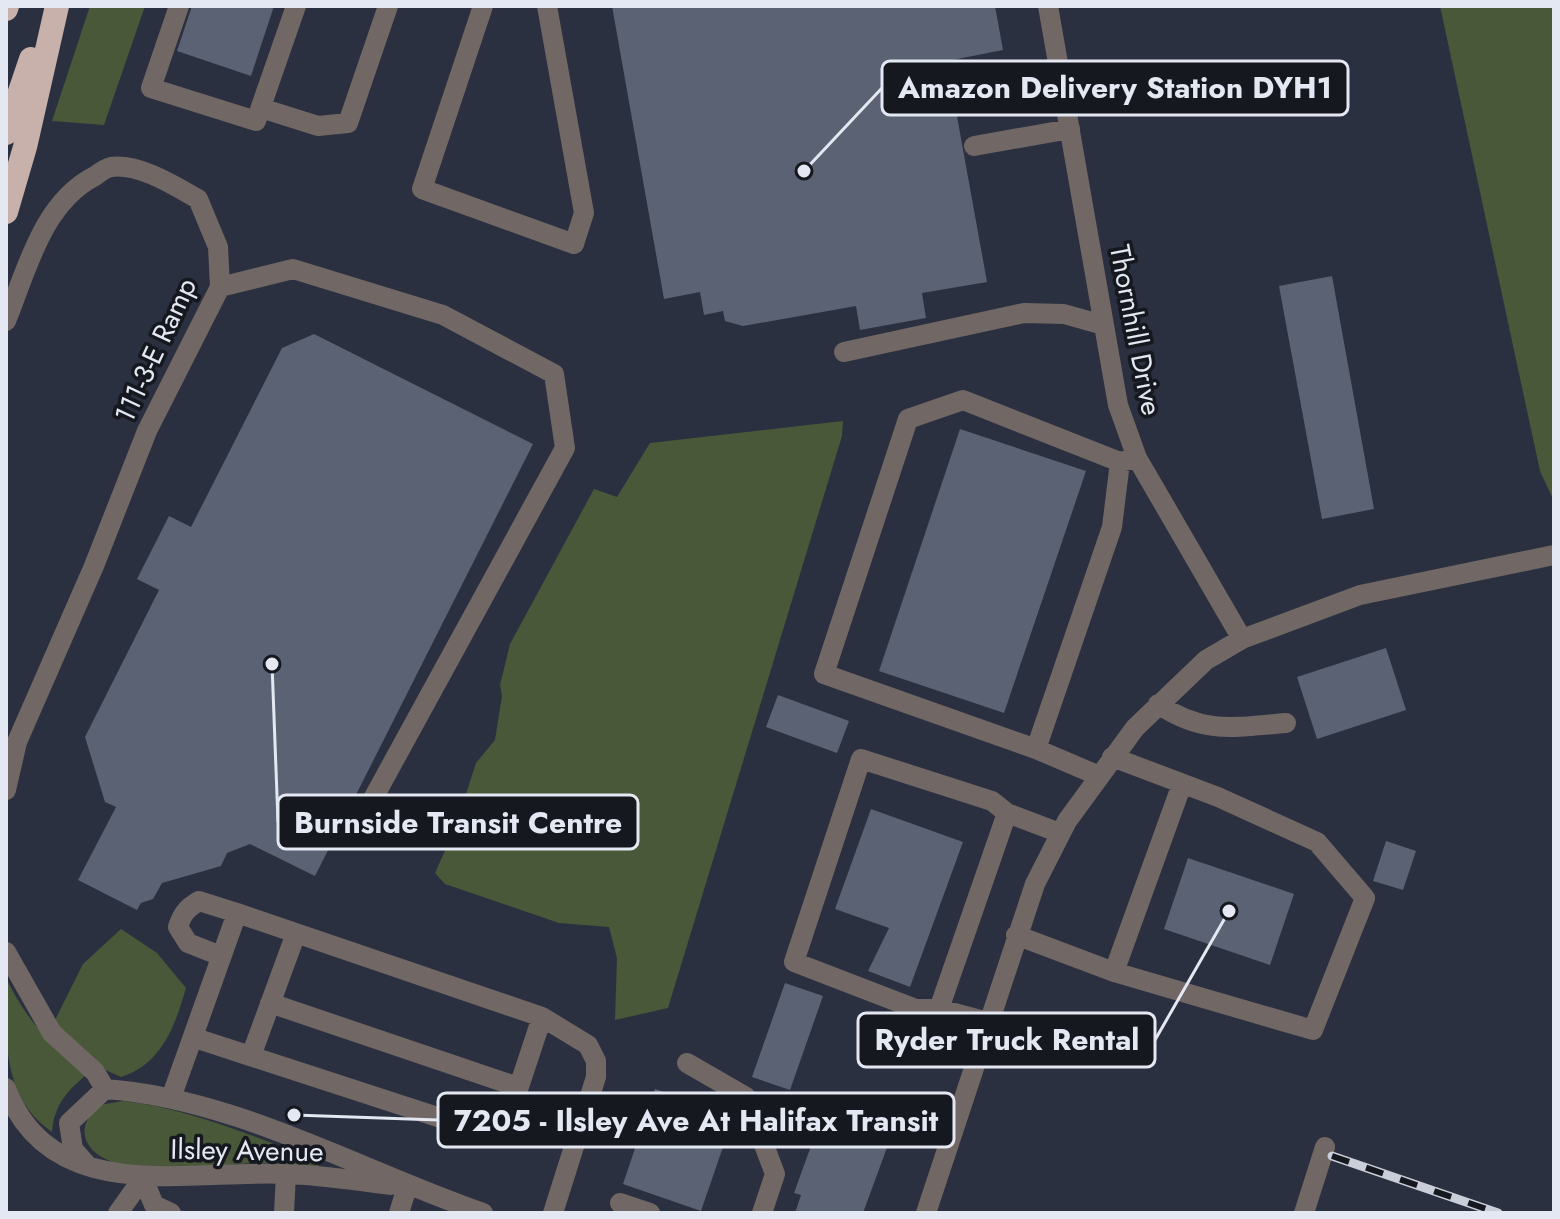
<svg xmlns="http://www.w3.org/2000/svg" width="1560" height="1219" viewBox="0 0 1560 1219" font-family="Jost,sans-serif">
  <rect width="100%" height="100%" fill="#2a303f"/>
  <path fill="#495839" d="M 90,6 L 145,6 L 104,125 L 52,121 Z
    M 1440,6 L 1554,6 L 1554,501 L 1540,471 Z
    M 843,421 L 842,436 L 668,1008 L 615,1020 L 617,958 L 609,927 L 559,923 L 445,884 L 435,873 L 455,828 L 476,763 L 495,740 L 502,696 L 500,685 L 510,644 L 594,489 L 617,497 L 650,443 Z
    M 121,929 L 157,953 L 186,988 C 175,1026 162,1064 121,1077 L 79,1058 L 53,1024 L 83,964 Z
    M 6,978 C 31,1028 48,1038 85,1076 C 66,1092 54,1106 52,1132 C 0,1096 6,1035 6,978 Z
    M 123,1101 C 190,1108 256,1138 320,1161 L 318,1167 C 296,1166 273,1162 251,1163 C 215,1165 106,1183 87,1142 C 80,1127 89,1114 100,1105 Z"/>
  <path fill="#5b6273" d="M 192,6 L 274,6 L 251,76 L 177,51 Z
    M 612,6 L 995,6 L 1003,50 L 947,61 L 987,282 L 922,293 L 926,318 L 860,330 L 856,306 L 743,326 L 725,321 L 723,311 L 704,315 L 700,292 L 664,299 Z
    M 1332,276 L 1374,509 L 1322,519 L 1279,286 Z
    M 314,334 L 533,444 L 315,876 L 250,844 L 227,853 L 221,866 L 162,883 L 153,899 L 141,903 L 137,910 L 78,880 L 116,807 L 105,802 L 85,737 L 159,590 L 137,579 L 169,516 L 191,527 L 282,348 Z
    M 960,429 L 1086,471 L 1004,713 L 879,671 Z
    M 1386,648 L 1406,710 L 1317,739 L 1297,677 Z
    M 778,695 L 849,721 L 837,753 L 766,727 Z
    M 871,809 L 963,842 L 910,987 L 868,971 L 889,928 L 835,909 Z
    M 1386,841 L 1416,851 L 1403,890 L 1373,881 Z
    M 1188,858 L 1294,894 L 1270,965 L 1164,929 Z
    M 785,983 L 823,996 L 790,1090 L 752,1077 Z
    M 655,1089 L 734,1115 L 701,1211 L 623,1184 Z
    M 828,1099 L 896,1123 L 863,1213 L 795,1213 L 801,1195 L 794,1193 Z"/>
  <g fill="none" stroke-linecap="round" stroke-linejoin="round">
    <path stroke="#716764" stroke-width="20" d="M 179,6 L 151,88 L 256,121 L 296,6
      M 483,6 L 422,189 L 574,244 L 584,213 L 547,6
      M 1048,6 L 1118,405 L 1137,458 L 1242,639
      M 261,108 L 318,126 L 348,123 L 388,6
      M 974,146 L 1070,129
      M 220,287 L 293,269 L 443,315 L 554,374 L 565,448 L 369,806
      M 6,321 C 27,270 42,203 95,176 C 99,173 106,168 111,167 C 139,163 175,186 198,199 L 218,247 L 220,287 L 147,431 L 94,566 L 17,742 L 6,790
      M 844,352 L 1024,313 L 1064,314 L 1103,325
      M 1158,704 C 1204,735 1235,727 1286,723
      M 1036,749 L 824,674 L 908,419 L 963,400 L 1120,462
      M 1097,775 L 1036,749 L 1112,527 L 1120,462 L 1133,459
      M 1016,935 L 1114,972 L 1313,1030 L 1365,898 L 1317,842 L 1218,797 L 1112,757
      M 6,952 L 52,1033 L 95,1072 L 105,1089
      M 221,956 L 188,943 L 178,927 C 182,914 187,908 199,901 L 237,913
      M 1114,972 L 1182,784
      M 270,1003 L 518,1087
      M 939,1009 L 916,1009 L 794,962 L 861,759 L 992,801 L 1007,813
      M 988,1022 L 939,1009 L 1007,813 L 1060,833
      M 195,1038 L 502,1138 L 542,1017
      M 251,1056 L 295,936
      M 687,1063 L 746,1097 L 775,1174 L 762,1213
      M 6,1088 C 51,1208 190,1169 287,1174 C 322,1175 357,1181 391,1185
      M 171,1098 L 237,913 L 542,1017 L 588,1045 L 596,1061 L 596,1077 L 553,1213
      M 87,1165 L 73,1149 L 69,1123 L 105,1089 C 235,1098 361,1171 483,1213
      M 143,1178 L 154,1205 L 171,1213
      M 620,1203 L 650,1213
      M 118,1213 L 143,1178
      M 284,1213 L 286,1174
      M 399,1213 L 407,1187
      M 926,1213 L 1035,884 L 1067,821 L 1135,728 L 1206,660 L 1242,639 L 1360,595 L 1554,555
      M 1304,1213 L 1325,1147"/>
    <path stroke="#c9b1ab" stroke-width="24" d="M 6,9 L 7,6
      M 6,133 L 31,59
      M 6,212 L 25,147 L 57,6"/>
    <g stroke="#c9ced9" stroke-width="9">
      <path id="rail" d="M 1332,1156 L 1498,1213"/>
    </g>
    <use href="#rail" stroke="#15181f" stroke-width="6" stroke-dasharray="18" stroke-linecap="butt"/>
  </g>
  <g text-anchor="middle" stroke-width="7" stroke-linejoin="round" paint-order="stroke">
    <g font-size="28" fill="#e3e8f2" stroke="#15181f">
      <text transform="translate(1136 330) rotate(79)" y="10">Thornhill Drive</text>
      <text transform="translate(155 350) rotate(-65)" y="10">111-3-E Ramp</text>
      <text transform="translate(247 1150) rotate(1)" y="10">Ilsley Avenue</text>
    </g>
  </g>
  <path fill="none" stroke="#e3e8f2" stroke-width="3" d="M804 171L882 88M272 664L278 822M1229 911L1155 1040M294 1115L438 1120"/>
  <g fill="#e3e8f2" stroke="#15181f" stroke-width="3">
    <circle cx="804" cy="171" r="8"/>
    <circle cx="272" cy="664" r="8"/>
    <circle cx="1229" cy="911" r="8"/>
    <circle cx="294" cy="1115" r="8"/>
  </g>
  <g fill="#15181f" stroke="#e3e8f2" stroke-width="3">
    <rect x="882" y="61" width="466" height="54" rx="8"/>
    <rect x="278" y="795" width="360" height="54" rx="8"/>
    <rect x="858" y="1013" width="297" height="54" rx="8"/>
    <rect x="438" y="1093" width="516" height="54" rx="8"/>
  </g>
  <g font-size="30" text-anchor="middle" font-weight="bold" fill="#e3e8f2">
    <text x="1115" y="98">Amazon Delivery Station DYH1</text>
    <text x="458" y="833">Burnside Transit Centre</text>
    <text x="1007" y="1050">Ryder Truck Rental</text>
    <text x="696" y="1131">7205 - Ilsley Ave At Halifax Transit</text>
  </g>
  <rect width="1560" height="1219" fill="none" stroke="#e3e8f2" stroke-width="16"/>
</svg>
